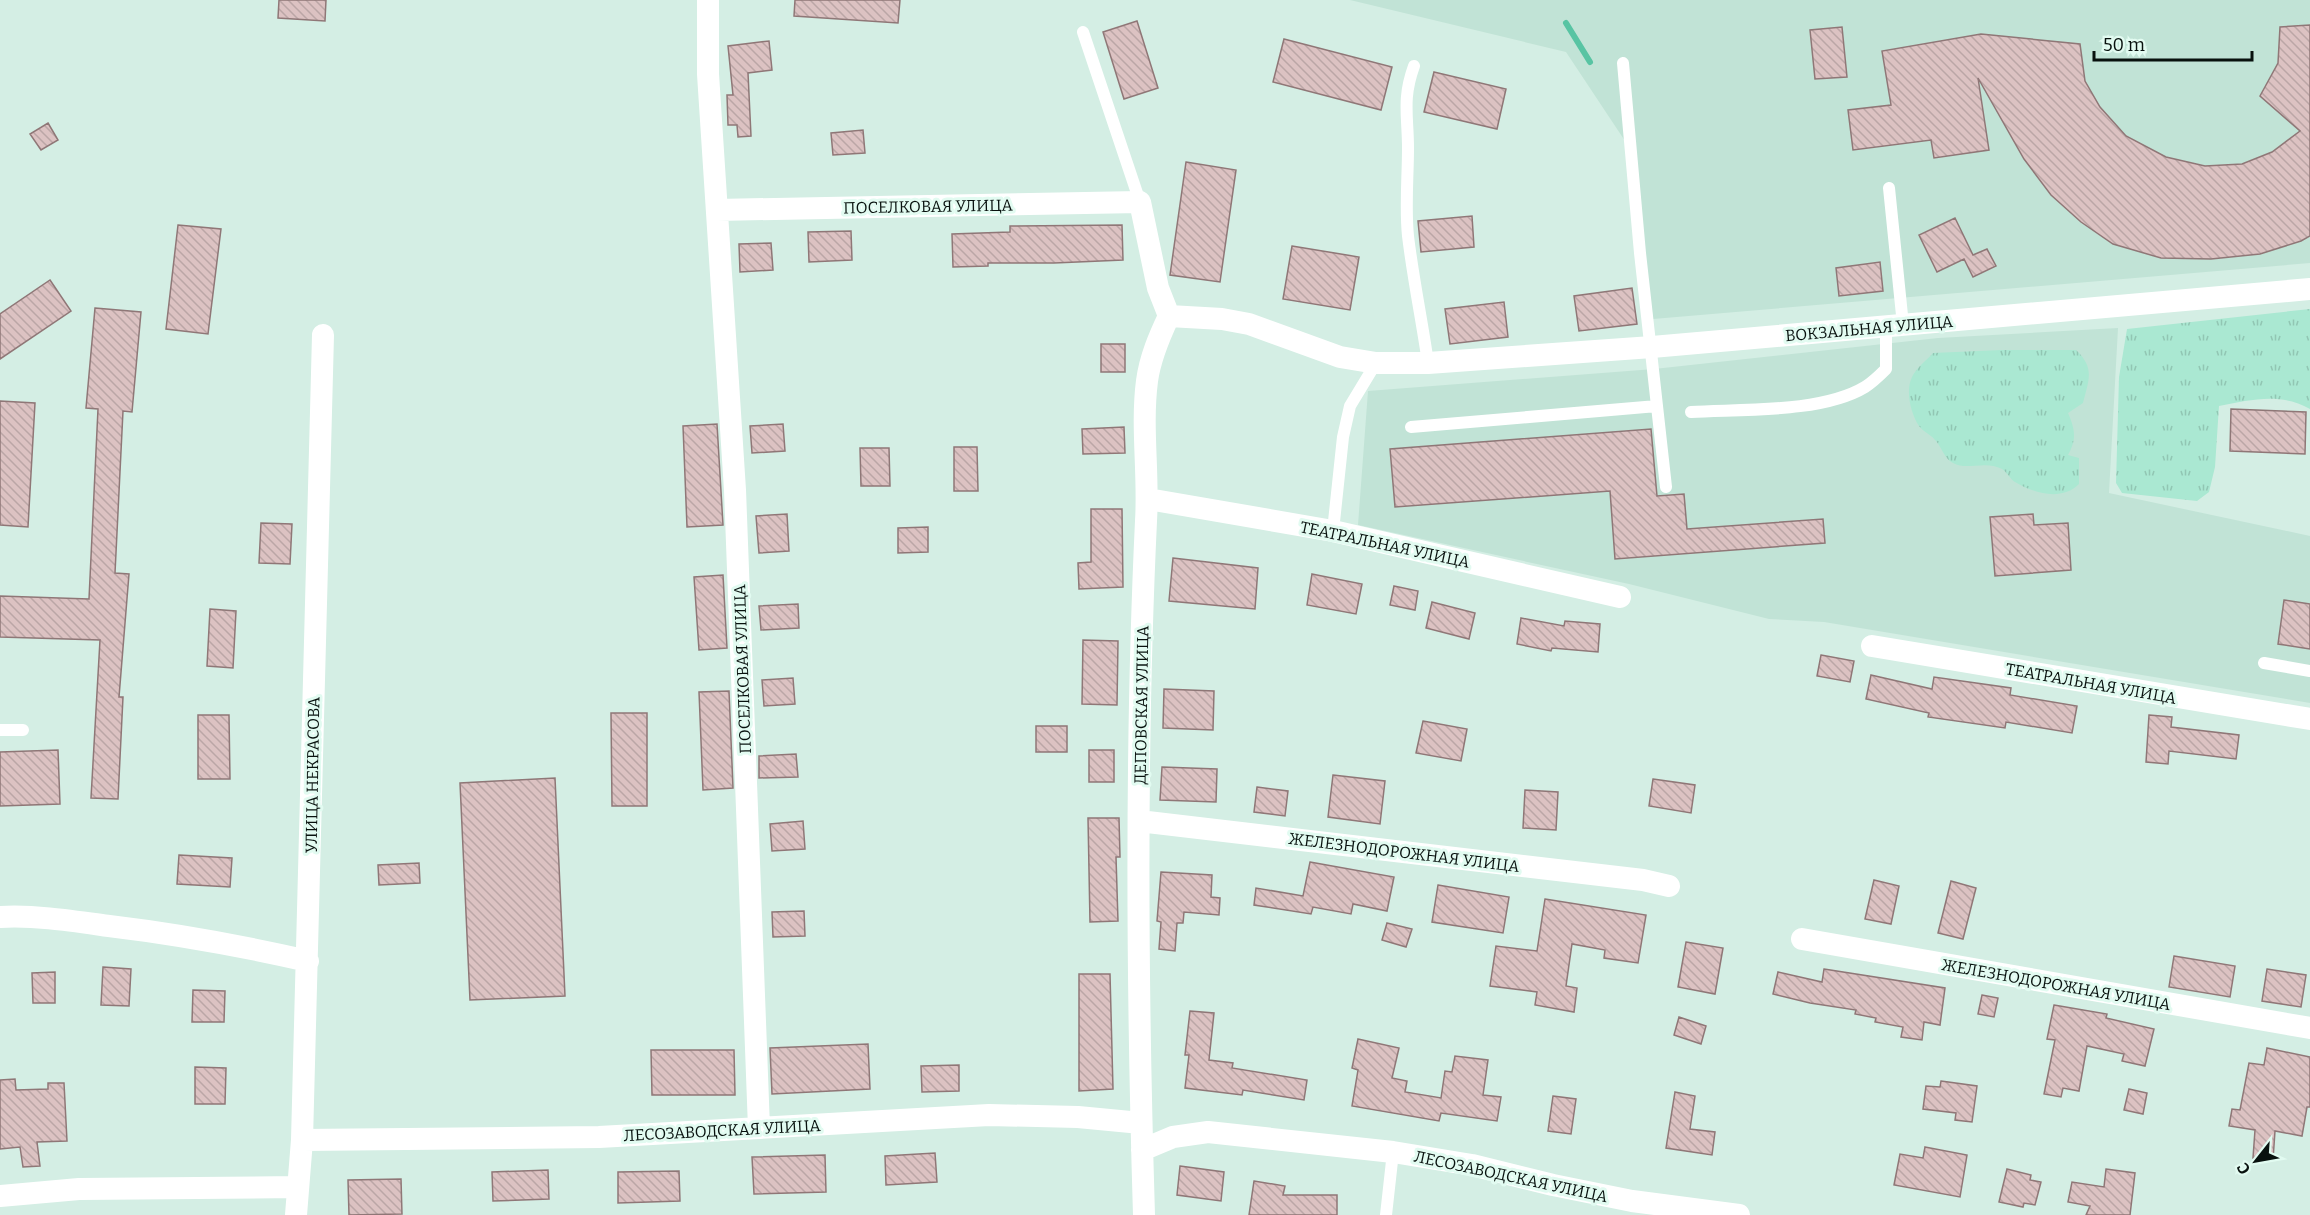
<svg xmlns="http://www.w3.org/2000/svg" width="2310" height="1215" viewBox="0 0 2310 1215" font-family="Bitter,serif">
  <defs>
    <pattern id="grass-tufts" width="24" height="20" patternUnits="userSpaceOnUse" patternTransform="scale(1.5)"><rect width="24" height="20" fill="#aae8d2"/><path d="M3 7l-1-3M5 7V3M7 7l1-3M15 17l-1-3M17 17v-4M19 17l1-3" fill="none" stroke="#91c6b3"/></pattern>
    <pattern id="building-back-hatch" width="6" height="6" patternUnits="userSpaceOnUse" patternTransform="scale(1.5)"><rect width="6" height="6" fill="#dcc2c2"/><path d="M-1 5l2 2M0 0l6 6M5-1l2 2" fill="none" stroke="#bba6a6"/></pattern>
  </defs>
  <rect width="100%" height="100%" fill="#d4eee4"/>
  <path fill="#c1e3d6" d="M 1350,0 L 2310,0 L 2310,263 L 1653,319 L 1629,147 L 1566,52 Z
    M 2118,328 L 2109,493 L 2310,536 L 2310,703 L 1824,622 L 1769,619 L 1629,584 L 1358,525 L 1368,391 L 1654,369 L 1938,338 Z"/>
  <path fill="url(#grass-tufts)" d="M 2310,309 L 2310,409 C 2281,392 2250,400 2219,406 L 2215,467 L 2209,492 L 2197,501 L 2122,493 L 2116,483 L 2119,377 L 2127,329 Z
    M 2001,350 L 2076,350 C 2095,368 2089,379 2083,403 L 2068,413 C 2075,429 2077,439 2068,455 L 2079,458 L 2079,484 C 2062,501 2035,494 2015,482 C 2010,479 2007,472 2002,469 C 1985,460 1967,471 1953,463 C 1944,458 1942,448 1936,441 C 1932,435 1923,432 1919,426 C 1911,414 1905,391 1912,377 C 1916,368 1927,360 1933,353 Z"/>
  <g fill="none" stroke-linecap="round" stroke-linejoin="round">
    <path stroke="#58c4a3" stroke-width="6" d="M 1566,23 L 1590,62"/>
  </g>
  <path fill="url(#building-back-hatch)" stroke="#8f7777" stroke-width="1.5" d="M 279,0 L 326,0 L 325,21 L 278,18 Z
    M 795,0 L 900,0 L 898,23 L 794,16 Z
    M 1137,21 L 1158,88 L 1124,99 L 1103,32 Z
    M 2310,25 L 2310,236 L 2301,241 L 2260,254 L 2211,259 L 2161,258 L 2113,244 L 2081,222 L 2051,195 L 2024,159 L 1978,78 L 1989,150 L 1934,158 L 1931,140 L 1853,150 L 1848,110 L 1891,105 L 1882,51 L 1981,34 L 2080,44 L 2085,81 L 2100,107 L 2126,136 L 2166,157 L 2205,166 L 2242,164 L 2272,152 L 2300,131 L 2260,96 L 2278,63 L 2280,27 Z
    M 1842,27 L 1847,77 L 1815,79 L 1810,30 Z
    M 1284,39 L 1392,67 L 1381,110 L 1273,82 Z
    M 769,41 L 772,70 L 748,73 L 751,136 L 738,137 L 737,125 L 728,125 L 727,95 L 733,95 L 728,46 Z
    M 1434,72 L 1506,89 L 1497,129 L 1424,112 Z
    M 48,123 L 58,140 L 41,150 L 30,134 Z
    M 863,130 L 865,153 L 833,155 L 831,133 Z
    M 1186,162 L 1236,170 L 1220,282 L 1170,275 Z
    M 1472,216 L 1474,247 L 1421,252 L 1418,221 Z
    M 1955,218 L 1973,255 L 1987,249 L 1996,266 L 1973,277 L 1964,259 L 1937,272 L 1919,235 Z
    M 178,225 L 221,229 L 208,334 L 166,329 Z
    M 1122,225 L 1123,260 L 1054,263 L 988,263 L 988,266 L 953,267 L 952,234 L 1010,232 L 1010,226 Z
    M 851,231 L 852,260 L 809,262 L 808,232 Z
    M 771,243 L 773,270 L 740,272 L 739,244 Z
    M 1292,246 L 1359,257 L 1350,310 L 1283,299 Z
    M 1880,262 L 1883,291 L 1839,296 L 1836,268 Z
    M 50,280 L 71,311 L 0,359 L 0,314 Z
    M 1632,288 L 1637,324 L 1579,331 L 1574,296 Z
    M 1504,302 L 1508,337 L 1450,344 L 1445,309 Z
    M 95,308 L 141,312 L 132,412 L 123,411 L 115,573 L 129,574 L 119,697 L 123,697 L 118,799 L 91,798 L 100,640 L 0,637 L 0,596 L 89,599 L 98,409 L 86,408 Z
    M 1101,344 L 1125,344 L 1125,372 L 1101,372 Z
    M 0,401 L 35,403 L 28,527 L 0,525 Z
    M 2231,409 L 2306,412 L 2305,454 L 2230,451 Z
    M 717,424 L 723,525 L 687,527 L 683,426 Z
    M 783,424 L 785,451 L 752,453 L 750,426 Z
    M 1124,427 L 1125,453 L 1083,454 L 1082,429 Z
    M 1651,429 L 1657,496 L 1684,494 L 1687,529 L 1823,519 L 1825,543 L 1615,559 L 1610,491 L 1395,507 L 1390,449 Z
    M 954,447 L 977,447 L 978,491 L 954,491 Z
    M 860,448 L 889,448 L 890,486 L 861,486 Z
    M 1091,509 L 1122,509 L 1123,587 L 1079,589 L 1078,563 L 1091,562 Z
    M 787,514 L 789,551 L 759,553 L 756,516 Z
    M 2033,514 L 2034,525 L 2068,523 L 2071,570 L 1995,576 L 1990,517 Z
    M 261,523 L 292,524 L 290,564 L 259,563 Z
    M 928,527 L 928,552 L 898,553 L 898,528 Z
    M 1173,558 L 1258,568 L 1255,609 L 1169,601 Z
    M 1312,574 L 1362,584 L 1356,614 L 1307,605 Z
    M 723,575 L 727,648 L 699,650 L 694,577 Z
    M 1394,586 L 1418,591 L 1415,610 L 1390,605 Z
    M 2284,600 L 2310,604 L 2310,649 L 2278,644 Z
    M 1432,602 L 1475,613 L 1469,639 L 1426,628 Z
    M 798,604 L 799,628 L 761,630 L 759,606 Z
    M 210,609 L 236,611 L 233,668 L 207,666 Z
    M 1521,618 L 1564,626 L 1565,621 L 1600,624 L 1598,652 L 1552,648 L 1551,651 L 1517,644 Z
    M 1083,640 L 1118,641 L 1117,705 L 1082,704 Z
    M 1821,655 L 1854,661 L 1850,682 L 1817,676 Z
    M 1871,675 L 1932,689 L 1934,677 L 2011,688 L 2010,695 L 2077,706 L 2072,733 L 2006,722 L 2005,728 L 1928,717 L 1929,713 L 1866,699 Z
    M 793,678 L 795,704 L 764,706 L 762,680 Z
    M 1164,689 L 1214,691 L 1213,730 L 1163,728 Z
    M 729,691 L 733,788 L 703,790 L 699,692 Z
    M 611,713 L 647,713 L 647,806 L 612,806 Z
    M 198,715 L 229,715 L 230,779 L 198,779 Z
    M 2149,715 L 2172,717 L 2171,727 L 2239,735 L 2236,759 L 2169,751 L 2168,764 L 2146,762 Z
    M 1423,721 L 1467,729 L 1461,761 L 1416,753 Z
    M 1036,726 L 1067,726 L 1067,752 L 1036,752 Z
    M 58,750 L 60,804 L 0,806 L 0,752 Z
    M 1089,750 L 1114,750 L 1114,782 L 1089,782 Z
    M 796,754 L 798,777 L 759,778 L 759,756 Z
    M 1162,767 L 1217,769 L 1216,802 L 1160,800 Z
    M 1333,775 L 1385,781 L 1380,824 L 1328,817 Z
    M 555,778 L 565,996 L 470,1000 L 460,783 Z
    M 1653,779 L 1695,785 L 1691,813 L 1649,806 Z
    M 1257,787 L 1288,791 L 1285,816 L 1254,812 Z
    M 1525,790 L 1558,792 L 1556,830 L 1523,828 Z
    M 1088,818 L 1119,818 L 1120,857 L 1116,857 L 1118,921 L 1090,922 Z
    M 803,821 L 805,849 L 772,851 L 770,824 Z
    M 179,855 L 232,858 L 230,887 L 177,884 Z
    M 1310,862 L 1394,877 L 1387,911 L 1353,904 L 1351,914 L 1313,907 L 1311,914 L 1254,905 L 1256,888 L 1303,896 Z
    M 419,863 L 420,883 L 379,885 L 378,865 Z
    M 1161,872 L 1212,875 L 1211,897 L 1220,898 L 1219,915 L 1184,912 L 1183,923 L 1177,923 L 1175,951 L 1159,949 L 1161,922 L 1157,921 Z
    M 1874,880 L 1899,886 L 1891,924 L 1865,919 Z
    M 1951,881 L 1976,888 L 1963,939 L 1938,933 Z
    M 1438,885 L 1509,897 L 1503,933 L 1432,922 Z
    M 1545,899 L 1646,915 L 1638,963 L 1604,958 L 1605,950 L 1572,944 L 1566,986 L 1577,988 L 1574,1012 L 1535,1005 L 1537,992 L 1490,986 L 1496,946 L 1537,951 Z
    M 804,911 L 805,936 L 773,937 L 772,912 Z
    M 1387,923 L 1412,929 L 1406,947 L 1382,940 Z
    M 1686,942 L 1723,948 L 1715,994 L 1678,987 Z
    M 2174,956 L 2235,966 L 2230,997 L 2169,987 Z
    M 103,967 L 131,969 L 129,1006 L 101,1005 Z
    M 1824,969 L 1945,988 L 1940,1025 L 1924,1022 L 1922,1040 L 1901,1037 L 1903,1027 L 1875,1022 L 1876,1018 L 1855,1014 L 1856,1010 L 1810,1003 L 1773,994 L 1778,972 L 1822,982 Z
    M 2267,969 L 2306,975 L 2301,1007 L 2262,1001 Z
    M 55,972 L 55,1003 L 33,1003 L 32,973 Z
    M 1079,974 L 1110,974 L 1113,1089 L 1079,1091 Z
    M 193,990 L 225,991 L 224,1022 L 192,1022 Z
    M 1982,995 L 1998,998 L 1994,1017 L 1978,1014 Z
    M 2054,1005 L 2107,1014 L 2106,1018 L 2154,1029 L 2145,1066 L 2122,1061 L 2124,1054 L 2087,1046 L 2079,1091 L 2063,1088 L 2061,1097 L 2044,1094 L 2055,1040 L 2047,1039 Z
    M 1190,1011 L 1214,1013 L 1209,1060 L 1233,1063 L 1232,1068 L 1307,1080 L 1304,1100 L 1243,1090 L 1242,1095 L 1185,1088 L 1189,1055 L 1185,1055 Z
    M 1679,1017 L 1706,1026 L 1701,1044 L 1674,1035 Z
    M 1358,1039 L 1399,1048 L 1392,1078 L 1407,1081 L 1405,1092 L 1441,1098 L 1445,1071 L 1452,1072 L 1455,1056 L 1488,1060 L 1483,1095 L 1501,1097 L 1497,1121 L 1441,1113 L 1439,1121 L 1352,1106 L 1358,1070 L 1352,1068 Z
    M 868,1044 L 870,1089 L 772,1094 L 770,1048 Z
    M 2267,1048 L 2310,1057 L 2310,1107 L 2307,1107 L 2302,1136 L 2275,1131 L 2273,1160 L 2253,1158 L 2255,1130 L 2229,1126 L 2232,1109 L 2240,1110 L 2249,1063 L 2264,1065 Z
    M 651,1050 L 734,1050 L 735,1095 L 652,1095 Z
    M 959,1065 L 959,1091 L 922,1092 L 921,1066 Z
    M 195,1067 L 226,1068 L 225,1104 L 195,1104 Z
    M 15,1079 L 16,1090 L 48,1089 L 48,1083 L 64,1083 L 67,1141 L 37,1142 L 40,1166 L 23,1167 L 20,1147 L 0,1149 L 0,1080 Z
    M 1941,1081 L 1977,1086 L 1972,1122 L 1955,1120 L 1956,1113 L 1923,1109 L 1926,1086 L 1940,1087 Z
    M 2129,1089 L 2147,1093 L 2143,1114 L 2124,1110 Z
    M 1675,1092 L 1695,1096 L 1690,1129 L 1715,1132 L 1712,1155 L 1666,1148 Z
    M 1553,1096 L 1576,1099 L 1571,1134 L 1548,1131 Z
    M 1925,1147 L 1967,1155 L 1960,1197 L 1894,1185 L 1900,1154 L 1923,1158 Z
    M 935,1153 L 937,1182 L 886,1185 L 885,1156 Z
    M 825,1155 L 826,1192 L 754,1194 L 752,1157 Z
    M 1180,1166 L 1224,1172 L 1221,1201 L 1177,1195 Z
    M 2007,1169 L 2031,1175 L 2030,1180 L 2041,1182 L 2035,1205 L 2024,1203 L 2023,1207 L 1999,1202 Z
    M 2106,1169 L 2135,1173 L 2130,1215 L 2086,1215 L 2090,1206 L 2068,1202 L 2072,1182 L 2104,1187 Z
    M 548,1170 L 549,1199 L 493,1201 L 492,1172 Z
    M 679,1171 L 680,1201 L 618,1203 L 618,1172 Z
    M 401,1179 L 402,1214 L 349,1215 L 348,1180 Z
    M 1254,1181 L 1285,1186 L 1283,1195 L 1337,1195 L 1337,1215 L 1249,1215 Z"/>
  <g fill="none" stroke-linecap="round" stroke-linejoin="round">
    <path stroke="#fff" stroke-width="12" d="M 1083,32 L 1140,202
      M 1623,63 L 1640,253 L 1666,487
      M 1414,66 C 1402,99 1408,116 1408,148 C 1408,177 1405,207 1408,236 C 1413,278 1422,321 1428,363
      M 1889,188 L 1903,325
      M 1691,412 C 1742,409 1822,413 1865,387 C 1873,382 1880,375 1886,369 L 1886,326
      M 1411,427 L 1657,406
      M 1333,531 L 1343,437 L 1350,406 L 1376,363
      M 2264,663 L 2310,671
      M 0,730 L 23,730
      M 1386,1215 L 1393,1152"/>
    <path stroke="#fff" stroke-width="22" d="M 708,0 L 708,74 L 735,490 L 759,1128
      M 717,210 L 1140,202 L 1158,288 L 1169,316 C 1159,337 1150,358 1147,381 C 1141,427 1149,474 1146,521 C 1135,752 1137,984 1144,1215
      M 1169,316 L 1222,319 L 1249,324 L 1340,357 L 1376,363 L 1428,363 L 1652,347 L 2310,289
      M 1148,499 L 1333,531 L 1620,597
      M 1872,646 L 2310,719
      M 1139,821 L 1643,880 L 1669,886
      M 0,917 C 36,915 73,921 109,926 C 176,934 242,946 308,961
      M 1802,939 L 2310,1028
      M 302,1140 L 599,1137 L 989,1115 L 1078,1117 L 1141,1123
      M 1142,1150 L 1173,1137 L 1208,1132 L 1393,1152 L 1472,1165 L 1553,1185 L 1632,1201 L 1739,1215
      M 0,1196 L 79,1189 L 298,1187
      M 296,1215 L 302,1140 L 323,335"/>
  </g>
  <g text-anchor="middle" stroke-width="6" stroke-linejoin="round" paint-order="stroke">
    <g font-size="16" fill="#08110e" stroke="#e2fbf1">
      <text transform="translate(928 206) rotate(-1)" y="6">ПОСЕЛКОВАЯ УЛИЦА</text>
      <text transform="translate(1869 328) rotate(-5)" y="6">ВОКЗАЛЬНАЯ УЛИЦА</text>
      <text transform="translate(1385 544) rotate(12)" y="6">ТЕАТРАЛЬНАЯ УЛИЦА</text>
      <text transform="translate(742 669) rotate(-92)" y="6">ПОСЕЛКОВАЯ УЛИЦА</text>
      <text transform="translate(2091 683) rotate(10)" y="6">ТЕАТРАЛЬНАЯ УЛИЦА</text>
      <text transform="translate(1141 705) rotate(-89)" y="6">ДЕПОВСКАЯ УЛИЦА</text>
      <text transform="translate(312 775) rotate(-89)" y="6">УЛИЦА НЕКРАСОВА</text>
      <text transform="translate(1404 852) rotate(7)" y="6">ЖЕЛЕЗНОДОРОЖНАЯ УЛИЦА</text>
      <text transform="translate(2056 984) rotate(10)" y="6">ЖЕЛЕЗНОДОРОЖНАЯ УЛИЦА</text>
      <text transform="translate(722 1130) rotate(-3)" y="6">ЛЕСОЗАВОДСКАЯ УЛИЦА</text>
      <text transform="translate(1511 1176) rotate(12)" y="6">ЛЕСОЗАВОДСКАЯ УЛИЦА</text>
    </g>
  </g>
  <g transform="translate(2256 1161) rotate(239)" stroke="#e2fbf1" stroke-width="4.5" paint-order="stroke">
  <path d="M0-4.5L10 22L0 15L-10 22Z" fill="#08110e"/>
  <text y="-9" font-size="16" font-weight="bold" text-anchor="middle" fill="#08110e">С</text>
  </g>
  <path d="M2094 51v9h158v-9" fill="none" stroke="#08110e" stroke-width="3"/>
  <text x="2103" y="51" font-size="18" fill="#08110e" stroke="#e2fbf1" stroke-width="4.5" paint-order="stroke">50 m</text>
</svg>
